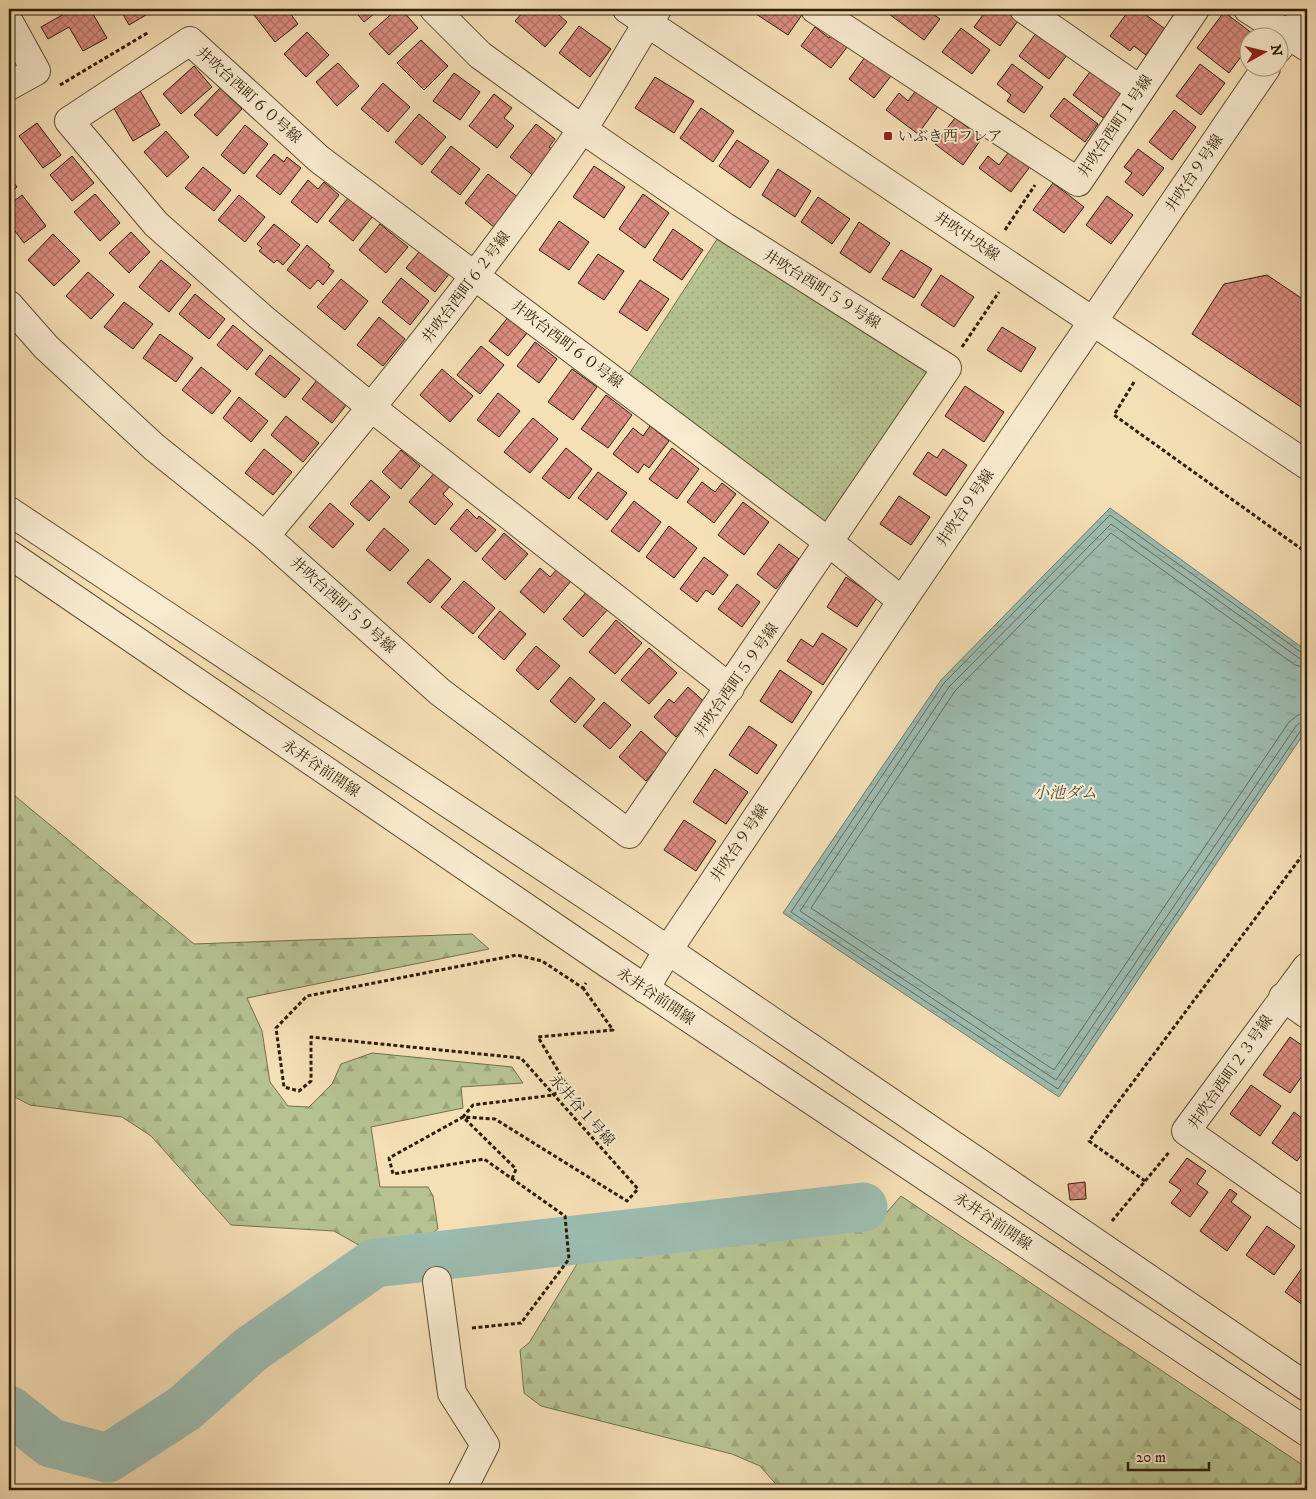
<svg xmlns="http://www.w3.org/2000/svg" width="1316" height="1499" viewBox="0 0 1316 1499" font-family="'IM FELL DW Pica','Noto Serif JP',serif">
  <defs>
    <pattern id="forest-firs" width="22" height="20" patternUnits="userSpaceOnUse" patternTransform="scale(1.25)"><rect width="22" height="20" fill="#b6c391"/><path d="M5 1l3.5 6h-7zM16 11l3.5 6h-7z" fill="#9da77c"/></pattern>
    <pattern id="park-dots" width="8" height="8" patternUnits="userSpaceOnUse" patternTransform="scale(1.25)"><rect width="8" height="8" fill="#b6c391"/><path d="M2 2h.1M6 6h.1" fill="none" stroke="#9da77c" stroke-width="1.8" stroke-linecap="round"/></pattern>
    <pattern id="water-ripples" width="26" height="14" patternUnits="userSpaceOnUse" patternTransform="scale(1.25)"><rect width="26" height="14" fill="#9cbcb1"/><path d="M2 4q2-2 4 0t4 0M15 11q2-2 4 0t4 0" fill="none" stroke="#87a197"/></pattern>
    <pattern id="building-cross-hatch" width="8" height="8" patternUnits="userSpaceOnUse" patternTransform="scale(1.25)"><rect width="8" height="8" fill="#dc8d81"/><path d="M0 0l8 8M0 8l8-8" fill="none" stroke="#b37368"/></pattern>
  </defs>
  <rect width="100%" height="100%" fill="#f5dfb5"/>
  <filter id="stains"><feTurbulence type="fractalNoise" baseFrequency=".004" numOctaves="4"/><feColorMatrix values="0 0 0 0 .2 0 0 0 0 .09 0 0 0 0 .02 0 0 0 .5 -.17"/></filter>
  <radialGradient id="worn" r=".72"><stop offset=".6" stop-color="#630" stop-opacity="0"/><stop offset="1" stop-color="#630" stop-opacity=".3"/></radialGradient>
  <path fill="url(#forest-firs)" stroke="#72704c" d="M 9,791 L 194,944 L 472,934 L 489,949 L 247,998 L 262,1031 L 270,1082 L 288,1106 L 309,1107 L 332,1084 L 341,1064 L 372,1053 L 512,1067 L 523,1083 L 461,1087 L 463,1108 L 371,1127 L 380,1187 L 428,1187 L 433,1196 L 438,1229 L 422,1241 L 371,1252 L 334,1231 L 231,1225 L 151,1136 L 122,1117 L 30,1105 L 9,1094 Z
    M 901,1196 L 1307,1468 L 1307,1490 L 781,1490 L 760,1466 L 732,1454 L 541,1406 L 524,1393 L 520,1350 L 529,1343 L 585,1251 L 881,1219 Z"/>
  <path fill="url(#park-dots)" stroke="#72704c" d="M 725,227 L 947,368 L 830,543 L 622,385 Z"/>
  <path fill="url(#water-ripples)" stroke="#707c6d" d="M 1110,508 L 1307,651 L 1307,729 L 1059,1097 L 783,913 L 941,680 Z"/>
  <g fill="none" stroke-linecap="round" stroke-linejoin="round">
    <path stroke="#646c5c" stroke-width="1" d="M 1307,654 L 1302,653 L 1110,515 L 944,683 L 791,912 L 1058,1089 L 1301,730 L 1307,727
      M 1307,661 L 1299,658 L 1111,524 L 949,687 L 800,911 L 1056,1080 L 1296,726 L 1301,722 L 1307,721
      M 1307,668 L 1295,665 L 1111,533 L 955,691 L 811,908 L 1054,1070 L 1289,722 L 1298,715 L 1307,713"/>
    <path stroke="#9cbcb1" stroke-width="49" d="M 9,1410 L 51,1443 L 108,1458 L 185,1408 L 250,1350 L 375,1263 L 863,1207"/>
  </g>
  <path fill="url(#building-cross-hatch)" stroke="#2d1d07" d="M 73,9 L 90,9 L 107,38 L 83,51 L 69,27 L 48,39 L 41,27 Z
    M 120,9 L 156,9 L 129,25 Z
    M 253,9 L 287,9 L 298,24 L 275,42 L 250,10 Z
    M 353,9 L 380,9 L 364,22 Z
    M 397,9 L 401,9 L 418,28 L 389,55 L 369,34 Z
    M 526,9 L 552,9 L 567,22 L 545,47 L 515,21 Z
    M 755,9 L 806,9 L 788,35 L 753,12 Z
    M 893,9 L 926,9 L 940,19 L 924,40 L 889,14 Z
    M 994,9 L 1008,9 L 1020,18 L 1000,46 L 974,27 L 986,11 L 990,14 Z
    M 1130,9 L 1138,9 L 1165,29 L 1146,55 L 1134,46 L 1130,51 L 1110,36 Z
    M 1224,12 L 1257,37 L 1248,38 L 1248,47 L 1229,73 L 1197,48 Z
    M 579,26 L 611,49 L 590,77 L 559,53 Z
    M 815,27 L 829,38 L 835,30 L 851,42 L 831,68 L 801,46 Z
    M 961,28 L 990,50 L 972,74 L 942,52 Z
    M 1040,28 L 1070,51 L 1049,79 L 1019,56 Z
    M 307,32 L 329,55 L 306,77 L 284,54 Z
    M 421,40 L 448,66 L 424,90 L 397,63 Z
    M 868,53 L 894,72 L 874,98 L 849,79 Z
    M 338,63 L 359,86 L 337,106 L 316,82 Z
    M 1012,64 L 1043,87 L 1024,113 L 1007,101 L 1011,95 L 997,84 Z
    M 1200,64 L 1225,83 L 1201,115 L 1176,96 Z
    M 194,66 L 212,87 L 181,114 L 163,94 Z
    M 1092,69 L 1125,94 L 1106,120 L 1073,95 Z
    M 454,73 L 480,92 L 460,120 L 433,101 Z
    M 655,77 L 694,101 L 674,133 L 635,108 Z
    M 383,83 L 410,107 L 388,132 L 361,109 Z
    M 220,88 L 242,109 L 217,136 L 194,115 Z
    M 139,89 L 160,125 L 133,141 L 112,105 Z
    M 917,89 L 939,105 L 918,134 L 886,110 L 899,93 L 908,101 Z
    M 494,94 L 512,108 L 504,118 L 514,126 L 497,148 L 469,126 Z
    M 1064,98 L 1098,124 L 1085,142 L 1050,116 Z
    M 701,108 L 734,131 L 713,162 L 680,138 Z
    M 1174,110 L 1196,127 L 1172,160 L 1149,142 Z
    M 419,114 L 446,137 L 422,165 L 395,142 Z
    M 955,118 L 982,138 L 963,165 L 935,144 Z
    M 37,123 L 61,155 L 43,168 L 19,136 Z
    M 536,124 L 555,139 L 549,147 L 555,151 L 535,177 L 510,157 Z
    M 245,125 L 268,144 L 244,174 L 221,155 Z
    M 166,131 L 189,157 L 167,177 L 144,152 Z
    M 737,140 L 769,161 L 750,188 L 719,166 Z
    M 451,146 L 480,169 L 460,195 L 431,172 Z
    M 1011,149 L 1032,164 L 1011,192 L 979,168 L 988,156 L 999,165 Z
    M 1138,149 L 1164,168 L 1143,196 L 1125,182 L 1132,173 L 1124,167 Z
    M 274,154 L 284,162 L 287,157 L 301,168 L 280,195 L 256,176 Z
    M 72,156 L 94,183 L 72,201 L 50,175 Z
    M 594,166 L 625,187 L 604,218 L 573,197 Z
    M 203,167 L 231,190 L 214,211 L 185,188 Z
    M 778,169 L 811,191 L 795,217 L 762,195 Z
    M 488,174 L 519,198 L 495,228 L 465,203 Z
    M 9,176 L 17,187 L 9,194 Z
    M 308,180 L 318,189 L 324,182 L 339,195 L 317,223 L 291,202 Z
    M 1053,183 L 1084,207 L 1064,233 L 1033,210 Z
    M 95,194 L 120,223 L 100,241 L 74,212 Z
    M 643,194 L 669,213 L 645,248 L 619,229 Z
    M 22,195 L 46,226 L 24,243 L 9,223 L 9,205 Z
    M 239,195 L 265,217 L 245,242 L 218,220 Z
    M 1107,196 L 1133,215 L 1111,244 L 1086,225 Z
    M 349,197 L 373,216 L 353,241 L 329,221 Z
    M 818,197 L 850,219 L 832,244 L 801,222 Z
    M 559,221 L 589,242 L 569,270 L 539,250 Z
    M 859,222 L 890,243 L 870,273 L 840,253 Z
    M 274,224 L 300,245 L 283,265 L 277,260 L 274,263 L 259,251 L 262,248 L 257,244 Z
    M 380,224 L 408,247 L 386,273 L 359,250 Z
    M 673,229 L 703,250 L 682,280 L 653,260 Z
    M 131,232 L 150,252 L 129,273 L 109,253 Z
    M 53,234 L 80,261 L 54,286 L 28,260 Z
    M 307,245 L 330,265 L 328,267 L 334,271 L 323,285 L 318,280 L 310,289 L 287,270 Z
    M 424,246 L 453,269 L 435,292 L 406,268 Z
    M 901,250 L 932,269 L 914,298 L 882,279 Z
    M 598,254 L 624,271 L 604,300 L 578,283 Z
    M 161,260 L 191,285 L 169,312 L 139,287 Z
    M 88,272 L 114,295 L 91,319 L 66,296 Z
    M 941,275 L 974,297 L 954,327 L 921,305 Z
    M 1267,275 L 1307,302 L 1307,411 L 1192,334 L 1224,284 Z
    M 401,278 L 429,301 L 410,325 L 382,302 Z
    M 341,279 L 368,301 L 345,330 L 317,307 Z
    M 640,280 L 669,299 L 647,331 L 619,312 Z
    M 195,294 L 225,319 L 209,339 L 179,314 Z
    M 124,302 L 153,324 L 133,349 L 104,327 Z
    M 509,316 L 528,332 L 508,356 L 489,341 Z
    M 379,317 L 405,339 L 383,366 L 357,345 Z
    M 233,325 L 263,350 L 247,370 L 217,345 Z
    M 1002,327 L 1036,348 L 1021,372 L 987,350 Z
    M 160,334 L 193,358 L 176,382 L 143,358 Z
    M 535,342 L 557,359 L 539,383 L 517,366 Z
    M 481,346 L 504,365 L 480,394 L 457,375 Z
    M 270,355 L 300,379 L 285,398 L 255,374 Z
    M 201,367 L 231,391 L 212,414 L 182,390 Z
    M 442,369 L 473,396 L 450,422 L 420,395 Z
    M 572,369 L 597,387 L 573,420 L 548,402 Z
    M 321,375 L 351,399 L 332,423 L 302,399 Z
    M 965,386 L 1004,412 L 984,442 L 945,416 Z
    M 498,393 L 520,411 L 499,437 L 477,420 Z
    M 606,395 L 632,415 L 608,448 L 581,429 Z
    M 239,397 L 268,421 L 251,442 L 223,418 Z
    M 286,416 L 319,443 L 303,462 L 271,435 Z
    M 533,418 L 558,439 L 530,473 L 504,452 Z
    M 650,426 L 669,441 L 649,468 L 644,464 L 638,473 L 613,454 L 633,428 L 643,436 Z
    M 566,448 L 592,469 L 569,499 L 542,478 Z
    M 672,448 L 699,469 L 677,499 L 649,479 Z
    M 264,449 L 292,472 L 273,495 L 245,473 Z
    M 943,449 L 967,465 L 946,496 L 913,474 L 928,452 L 937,458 Z
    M 401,450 L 420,466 L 401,489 L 382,472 Z
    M 436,471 L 451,485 L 443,494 L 453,504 L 435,525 L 409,502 Z
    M 598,472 L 627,493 L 607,520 L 578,498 Z
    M 371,480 L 390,497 L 369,521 L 350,504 Z
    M 702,482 L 715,492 L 722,483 L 736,494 L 714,523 L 687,502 Z
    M 899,496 L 930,517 L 911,545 L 880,524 Z
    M 634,501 L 661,522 L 639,552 L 611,531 Z
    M 743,502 L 769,522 L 744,555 L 718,535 Z
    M 330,503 L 354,524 L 333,548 L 309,527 Z
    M 467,509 L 477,519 L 479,516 L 496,530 L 476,552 L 450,529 Z
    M 669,526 L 697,548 L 674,578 L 646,557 Z
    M 384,528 L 409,550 L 390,571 L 366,550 Z
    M 504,533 L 528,554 L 505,580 L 482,559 Z
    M 779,544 L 799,559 L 776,589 L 757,574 Z
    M 704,557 L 728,575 L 713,595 L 706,590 L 697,602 L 680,589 Z
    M 428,559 L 451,579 L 430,603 L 407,583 Z
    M 540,568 L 550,577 L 558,568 L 572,580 L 544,613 L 520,592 Z
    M 846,577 L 877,598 L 857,627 L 827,607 Z
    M 464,581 L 495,608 L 473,634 L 441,607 Z
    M 737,584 L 760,602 L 742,627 L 718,609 Z
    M 589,589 L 610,607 L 583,637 L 563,619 Z
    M 500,611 L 526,634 L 504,660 L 478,637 Z
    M 616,620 L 642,643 L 615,674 L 589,652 Z
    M 822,633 L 847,649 L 823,685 L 787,661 L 801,639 L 813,647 Z
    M 536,646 L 560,666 L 538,690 L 516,670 Z
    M 649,648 L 677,673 L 649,704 L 621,680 Z
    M 780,670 L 812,692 L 792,723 L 760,701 Z
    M 570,677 L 595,699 L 575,723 L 550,701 Z
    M 688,687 L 710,707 L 689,731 L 685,727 L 676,737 L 654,717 L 669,699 L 674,703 Z
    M 604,702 L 631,725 L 610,749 L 583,726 Z
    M 749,726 L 777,745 L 757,774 L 729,755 Z
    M 641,731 L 668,755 L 646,781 L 619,757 Z
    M 715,769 L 748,792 L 726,824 L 693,802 Z
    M 684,820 L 716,841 L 696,871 L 664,850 Z
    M 1290,1037 L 1307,1049 L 1307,1069 L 1290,1093 L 1263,1075 Z
    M 1251,1085 L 1281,1106 L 1260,1136 L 1230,1114 Z
    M 1294,1112 L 1307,1122 L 1307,1147 L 1297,1161 L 1272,1143 Z
    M 1187,1158 L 1206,1171 L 1197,1184 L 1208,1192 L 1190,1217 L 1171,1203 L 1181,1190 L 1169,1182 Z
    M 1085,1182 L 1086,1199 L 1070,1200 L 1068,1184 Z
    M 1230,1189 L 1237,1194 L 1231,1202 L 1251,1217 L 1227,1251 L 1200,1231 Z
    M 1267,1226 L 1295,1246 L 1274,1275 L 1246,1255 Z
    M 1307,1261 L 1307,1308 L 1285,1292 Z"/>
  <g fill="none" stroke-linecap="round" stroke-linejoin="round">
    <g stroke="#5f4e32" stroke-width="30">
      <path id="minor" d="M 815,9 L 1078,182 L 1195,9
        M 1024,9 L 1139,89
        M 1248,9 L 1307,47
        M 9,22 L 36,71 L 9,86
        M 9,305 L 46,347 L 154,447 L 265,536 L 440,692 L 629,834 L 947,368 L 725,227 L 582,129 L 480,55 L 434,9
        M 265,536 C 375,405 483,271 581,131 C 609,91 630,48 657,9
        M 730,688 L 372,408 L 261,317 L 156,224 L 69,121 L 190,41 L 319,159 L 830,543 L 902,601
        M 1307,967 L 1186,1131 L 1307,1216
        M 1283,997 L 1307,1014
        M 437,1281 L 452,1393 L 485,1445 L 462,1490"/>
    </g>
    <g stroke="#5f4e32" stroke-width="30">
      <path id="tertiary" d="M 627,9 L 1307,465
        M 1278,49 L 1307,11
        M 9,511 L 628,923 L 1307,1387
        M 9,554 L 601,959 L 1307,1432
        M 645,989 L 668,950 L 902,601 L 1266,68"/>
    </g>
    <path stroke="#2d1d07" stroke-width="3" stroke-dasharray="4 2.5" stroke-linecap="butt" d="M 180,14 L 188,9
      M 60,85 L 149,32
      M 1005,230 L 1035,185
      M 962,347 L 999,292
      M 1134,382 L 1114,415 L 1307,553
      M 512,1179 L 516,1169 L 463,1117 L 473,1105 L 554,1095 L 566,1084 L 538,1037 L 613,1030 L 583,988
      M 1145,1181 L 1089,1141 L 1307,849
      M 1112,1221 L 1170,1151
      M 472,1328 L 521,1323 L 569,1259 L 565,1216 L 484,1159 L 393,1174 L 389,1158 L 463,1117 L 495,1119 L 627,1201 L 638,1189 L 521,1058 L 311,1037 L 311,1081 L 299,1091 L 284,1087 L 276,1028 L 307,996 L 517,955 L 542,961 L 583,988 L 586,983"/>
    <use href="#minor" stroke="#f8eacf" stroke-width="28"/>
    <use href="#tertiary" stroke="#f8eacf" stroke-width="28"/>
  </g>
  <rect fill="#8f2418" stroke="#f8eacf" stroke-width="2" x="883" y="131" width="10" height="10" rx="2.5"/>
  <g text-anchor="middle" stroke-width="4" stroke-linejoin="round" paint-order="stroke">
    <g font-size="15" fill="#2d1d07" stroke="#f8eacf">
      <text transform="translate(249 95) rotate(42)" y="5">井吹台西町６０号線</text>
      <text transform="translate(1115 126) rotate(-56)" y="5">井吹台西町１号線</text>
      <text transform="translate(1194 173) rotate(-56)" y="5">井吹台９号線</text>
      <text transform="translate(967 236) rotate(34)" y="5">井吹中央線</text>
      <text transform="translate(466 287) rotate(-53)" y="5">井吹台西町６２号線</text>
      <text transform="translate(822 289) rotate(32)" y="5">井吹台西町５９号線</text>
      <text transform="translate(567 344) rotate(37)" y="5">井吹台西町６０号線</text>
      <text transform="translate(965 508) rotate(-56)" y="5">井吹台９号線</text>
      <text transform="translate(343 605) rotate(42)" y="5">井吹台西町５９号線</text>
      <text transform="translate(736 680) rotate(-55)" y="5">井吹台西町５９号線</text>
      <text transform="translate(321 768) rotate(34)" y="5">永井谷前開線</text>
      <text transform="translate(739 843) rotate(-56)" y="5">井吹台９号線</text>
      <text transform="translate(656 996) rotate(34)" y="5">永井谷前開線</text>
      <text transform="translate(1230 1072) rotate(-55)" y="5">井吹台西町２３号線</text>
      <text transform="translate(582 1110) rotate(48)" y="5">永井谷１号線</text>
      <text transform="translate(993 1221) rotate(34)" y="5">永井谷前開線</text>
    </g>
    <g font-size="15" fill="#2d1d07" stroke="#f8eacf" text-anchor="start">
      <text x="898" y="141">いぶき西フレア</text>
    </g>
    <g font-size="16" font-style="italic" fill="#4e4d3a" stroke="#f8eacf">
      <text x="1065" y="798">小池ダム</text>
    </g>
  </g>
  <rect width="1316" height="1499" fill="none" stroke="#f5dfb5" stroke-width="30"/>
  <rect x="10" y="10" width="1296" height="1479" fill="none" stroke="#2d1d07" stroke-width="2.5"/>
  <rect x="15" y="15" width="1286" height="1469" fill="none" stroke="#2d1d07"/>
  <g transform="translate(1264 52) rotate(82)"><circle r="24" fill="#f8eacf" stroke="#a7987f"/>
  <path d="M0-4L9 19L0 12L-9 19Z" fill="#8f2418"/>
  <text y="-8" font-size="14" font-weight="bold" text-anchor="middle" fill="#2d1d07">N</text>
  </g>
  <path d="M1128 1462v8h81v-8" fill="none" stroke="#2d1d07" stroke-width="2.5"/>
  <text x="1136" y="1462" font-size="15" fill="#2d1d07" stroke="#f8eacf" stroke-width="4" paint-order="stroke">20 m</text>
  <rect width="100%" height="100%" filter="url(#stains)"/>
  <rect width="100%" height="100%" fill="url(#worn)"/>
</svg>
